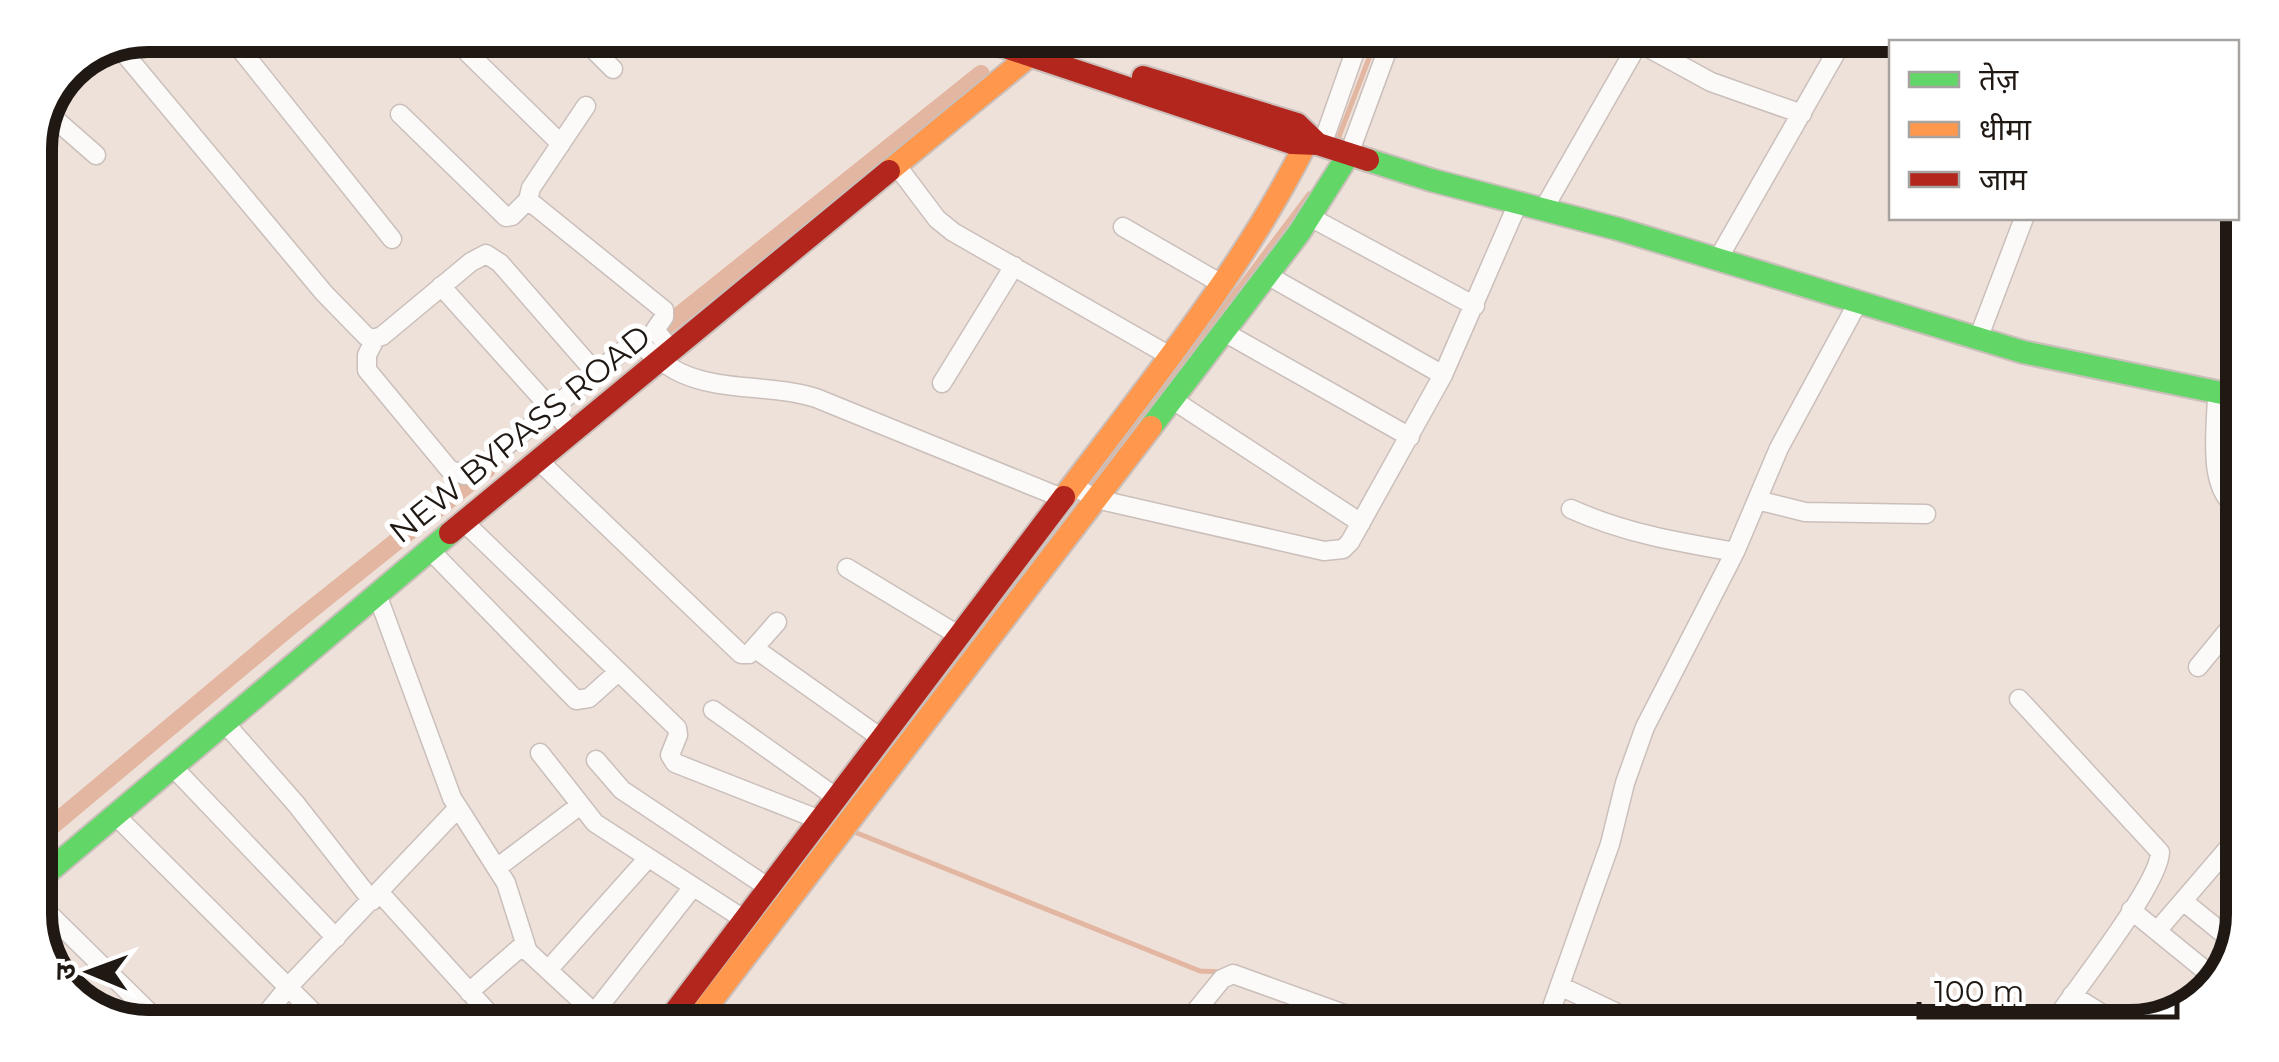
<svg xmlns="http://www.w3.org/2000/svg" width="2279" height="1062" viewBox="0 0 2279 1062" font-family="Montserrat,'Noto Sans Devanagari',sans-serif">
  <rect width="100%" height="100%" fill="#eee1da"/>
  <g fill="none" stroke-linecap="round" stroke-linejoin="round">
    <path stroke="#e2b6a0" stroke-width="5" d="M 1338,139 L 1376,40
      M 1090,485 L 1309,194
      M 852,831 L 1200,971 L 1223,972"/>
    <path stroke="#e2b6a0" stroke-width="18" d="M 656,334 L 981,74
      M 35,840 L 292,625 L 487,469"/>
    <g stroke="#cabfba" stroke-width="21">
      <path id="street" d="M 229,35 L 392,239
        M 464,36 L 468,53 L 561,144
        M 581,37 L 613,69
        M 1636,41 L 1711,82 L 1802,114
        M 119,47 L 324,293 L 366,336 L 372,339 L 382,336 L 471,262 L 486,254 L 500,263 L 595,372
        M 586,106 L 531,188 L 528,200 L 664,310 L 664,317 L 655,330 L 672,351
        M 48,113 L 96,155
        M 400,114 L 506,217 L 512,216 L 528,200
        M 1322,145 L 1359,40
        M 1349,154 L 1391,40
        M 897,166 L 937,219 L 953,232 L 1170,356
        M 2236,177 L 2243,182
        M 1543,210 L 1639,42
        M 1310,217 L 1475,306
        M 1123,227 L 1220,283
        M 1718,259 L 1842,42
        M 1267,275 L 1443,375
        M 441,286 L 573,433
        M 1224,332 L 1410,437
        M 375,339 L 367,355 L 367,370 L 449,469 L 464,475 L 473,473 L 635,341 C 651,352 663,365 681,373 C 722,392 772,384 816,398 L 1062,498
        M 1978,339 L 2024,218
        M 942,383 L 1014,266
        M 2217,393 C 2217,427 2205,491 2240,509
        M 1173,400 L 1361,523
        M 539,461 L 741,654 L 749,654 L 777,622
        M 1072,485 L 1096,499 L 1324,551 L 1343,549 L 1350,542 L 1443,375 L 1518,203
        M 1757,500 L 1805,512 L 1926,514
        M 1571,509 C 1624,533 1677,542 1735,552
        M 464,522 L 677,728 L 678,735 L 670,755 L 675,763 L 820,820
        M 430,550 L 576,700 L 589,698 L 618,672
        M 847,568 L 958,635
        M 377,594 L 452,798 L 506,883 L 527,949
        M 754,648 L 881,738
        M 2198,667 L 2239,617
        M 2019,699 L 2160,852 C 2160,884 2072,994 2050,1027
        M 713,710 L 837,798
        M 224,722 L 296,804 L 372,901
        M 540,753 L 595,823 L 745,920
        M 596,760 L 622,790 L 769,888
        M 172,766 L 336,938
        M 115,815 L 320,1019
        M 35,851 L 52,869
        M 498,867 L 579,806
        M 380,893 L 495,1020
        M 35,900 L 155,1018
        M 2183,901 L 2235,943
        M 2131,910 L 2217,980
        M 2157,931 L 2236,839
        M 548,970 L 648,858
        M 1560,986 L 1642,1025
        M 469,992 L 522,946 L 602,1020
        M 2072,995 L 2123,1027
        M 594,1013 L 693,887
        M 122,1018 L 137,1001
        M 262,1019 L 290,985 L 457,809
        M 1186,1023 L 1222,979 L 1233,974 L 1372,1024
        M 1546,1024 L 1610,844 L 1625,783 L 1645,727 L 1735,552 L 1779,448 L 1857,304"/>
    </g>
    <g stroke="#cabfba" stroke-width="26">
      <path id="fast" d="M 1368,160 L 1431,180 L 1618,229 L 2023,352 L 2241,397
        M 1151,427 L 1299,233 L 1349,154
        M 35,883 L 450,533"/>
    </g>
    <g stroke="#cabfba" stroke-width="26">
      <path id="slow" d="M 889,171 L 1050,39
        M 1064,497 C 1148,385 1242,271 1305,145
        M 696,1021 L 1151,427"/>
    </g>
    <g stroke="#cabfba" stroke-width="26">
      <path id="jam" d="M 981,39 L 1292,143 L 1318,144 L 1368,160
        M 1143,77 L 1297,124 L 1318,144
        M 450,533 L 889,171
        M 668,1021 L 1064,497"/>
    </g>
    <use href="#street" stroke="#fcfaf9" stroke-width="18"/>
    <use href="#fast" stroke="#63d668" stroke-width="22"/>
    <use href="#slow" stroke="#ff974d" stroke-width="22"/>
    <use href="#jam" stroke="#b3261e" stroke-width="22"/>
  </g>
  <g text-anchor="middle" stroke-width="10" stroke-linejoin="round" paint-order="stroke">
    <g font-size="32" fill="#201813" stroke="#fff">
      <text transform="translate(520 434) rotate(-39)" y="11">NEW BYPASS ROAD</text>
    </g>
  </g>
  <path d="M0 0H2279V1062H0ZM148 52H2130A96 96 0 0 1 2226 148V914A96 96 0 0 1 2130 1010H148A96 96 0 0 1 52 914V148A96 96 0 0 1 148 52Z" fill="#fff" fill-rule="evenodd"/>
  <path fill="none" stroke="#201813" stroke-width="12" d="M148 52H2130A96 96 0 0 1 2226 148V914A96 96 0 0 1 2130 1010H148A96 96 0 0 1 52 914V148A96 96 0 0 1 148 52Z"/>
  <rect x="1889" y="40" width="350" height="180" fill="#ffffff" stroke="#a6a3a1" stroke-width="2.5"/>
  <rect x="1909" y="72" width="50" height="15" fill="#63d668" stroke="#a6a3a1" stroke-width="2.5"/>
  <text x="1979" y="90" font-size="30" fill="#201813">तेज़</text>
  <rect x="1909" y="122" width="50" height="15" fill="#ff974d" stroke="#a6a3a1" stroke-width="2.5"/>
  <text x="1979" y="140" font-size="30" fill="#201813">धीमा</text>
  <rect x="1909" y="172" width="50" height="15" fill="#b3261e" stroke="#a6a3a1" stroke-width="2.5"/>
  <text x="1979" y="190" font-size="30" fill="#201813">जाम</text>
  <g transform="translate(90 972) rotate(271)" stroke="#ffffff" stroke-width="8" paint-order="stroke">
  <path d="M0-8L18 38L0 25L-18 38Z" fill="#201813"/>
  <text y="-15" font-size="28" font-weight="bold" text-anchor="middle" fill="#201813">उ</text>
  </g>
  <path d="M1919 1002v15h258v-15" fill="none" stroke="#201813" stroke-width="5"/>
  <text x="1934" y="1002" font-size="30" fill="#201813" stroke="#ffffff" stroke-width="8" paint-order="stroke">100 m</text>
</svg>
